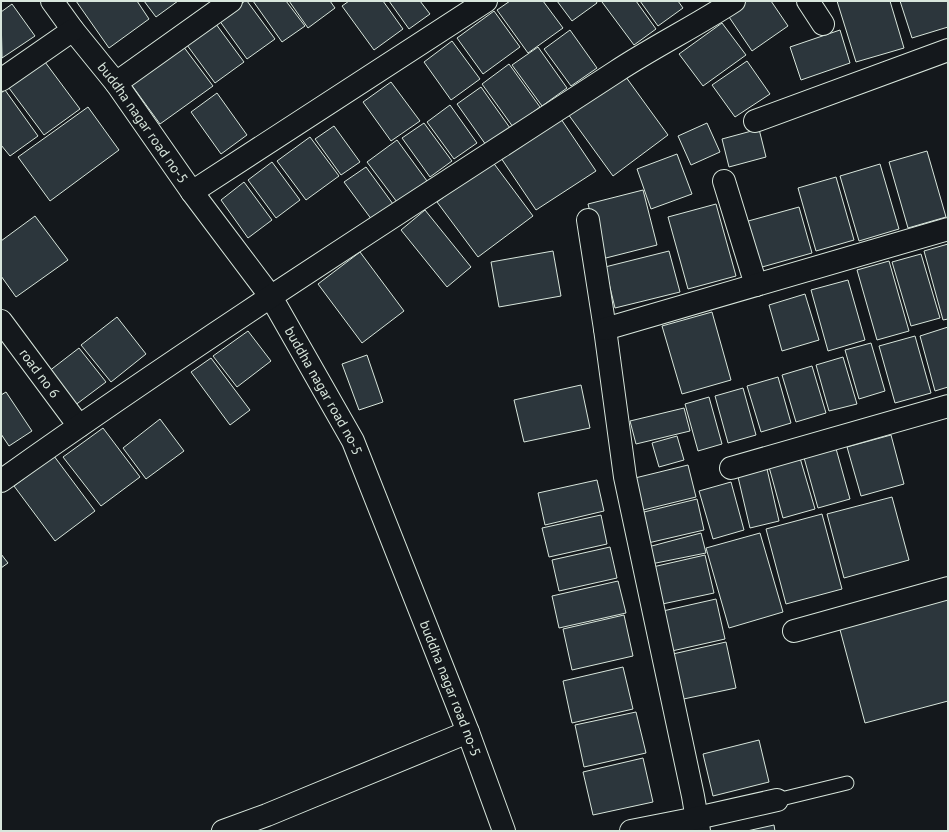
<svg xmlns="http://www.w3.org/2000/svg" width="949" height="832" viewBox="0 0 949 832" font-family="'PT Sans',sans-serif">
  <rect width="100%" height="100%" fill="#14181c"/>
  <path fill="#2c363c" stroke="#d8e6dc" d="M 76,1 L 137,1 L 149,19 L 109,48 Z
    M 144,1 L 178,1 L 156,17 Z
    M 245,1 L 247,1 L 275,39 L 247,59 L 219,20 Z
    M 253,1 L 286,1 L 305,26 L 282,42 Z
    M 289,1 L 330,1 L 335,8 L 308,28 Z
    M 349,1 L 383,1 L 403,29 L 374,50 L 342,6 Z
    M 389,1 L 420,1 L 430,14 L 409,29 Z
    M 510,1 L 543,1 L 563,28 L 528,53 L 497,10 Z
    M 557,1 L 596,1 L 597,3 L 572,21 Z
    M 603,1 L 636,1 L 656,29 L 634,45 L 602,2 Z
    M 640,1 L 678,1 L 683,8 L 658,26 Z
    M 746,1 L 771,1 L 788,26 L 752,51 L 727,14 Z
    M 837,1 L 890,1 L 904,48 L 856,62 Z
    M 900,1 L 948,1 L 948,27 L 912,38 Z
    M 12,4 L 35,36 L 2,58 L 1,12 Z
    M 494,11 L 520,47 L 483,74 L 457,38 Z
    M 213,20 L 244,62 L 215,83 L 184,41 Z
    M 722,23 L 746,55 L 703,86 L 679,54 Z
    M 570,30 L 597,68 L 571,86 L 544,49 Z
    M 840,30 L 850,63 L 801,80 L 790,47 Z
    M 452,41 L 480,79 L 451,100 L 424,62 Z
    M 180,42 L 213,86 L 160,124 L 128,80 Z
    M 538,47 L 567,88 L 542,106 L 512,65 Z
    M 747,61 L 770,94 L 735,117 L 712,85 Z
    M 45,62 L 80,109 L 44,135 L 9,88 Z
    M 509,64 L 540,107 L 513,127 L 482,84 Z
    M 623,73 L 668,135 L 613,176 L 568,114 Z
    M 391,82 L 420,121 L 391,141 L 363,102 Z
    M 481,87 L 510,128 L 486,145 L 457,104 Z
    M 5,90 L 38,136 L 10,156 L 1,145 L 1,93 Z
    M 217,93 L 247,135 L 221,154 L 191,112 Z
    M 450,105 L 477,143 L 454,159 L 427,122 Z
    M 88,107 L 119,150 L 50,201 L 18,157 Z
    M 559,116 L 596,171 L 536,210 L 499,155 Z
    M 424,123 L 452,161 L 430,177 L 402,138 Z
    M 707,123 L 720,152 L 691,165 L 678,136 Z
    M 334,126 L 360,162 L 341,175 L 315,139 Z
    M 759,129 L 766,157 L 729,167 L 722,139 Z
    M 310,137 L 339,176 L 306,200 L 277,161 Z
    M 397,140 L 427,181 L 397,202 L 367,162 Z
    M 927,151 L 946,217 L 908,228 L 889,162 Z
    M 677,154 L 692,194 L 651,209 L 637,169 Z
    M 492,161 L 533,216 L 478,257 L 437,202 Z
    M 272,162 L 300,200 L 276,218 L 248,180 Z
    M 880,164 L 899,229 L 859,241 L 840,176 Z
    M 366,167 L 393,204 L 372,220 L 344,182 Z
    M 836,177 L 854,240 L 816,251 L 798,188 Z
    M 244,182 L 272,220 L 248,238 L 221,200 Z
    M 643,190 L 657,245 L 602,259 L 588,204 Z
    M 716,204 L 736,276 L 688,289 L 668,217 Z
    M 799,207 L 812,253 L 755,269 L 741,223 Z
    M 425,210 L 471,267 L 447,287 L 401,230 Z
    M 35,216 L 68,260 L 16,297 L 1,276 L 1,241 Z
    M 948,244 L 948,319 L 943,320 L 924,251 Z
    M 553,251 L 561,296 L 499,307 L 491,262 Z
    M 669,251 L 680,292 L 615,308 L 605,267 Z
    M 360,252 L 404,311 L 362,343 L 318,284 Z
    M 921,254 L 940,318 L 911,326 L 892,262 Z
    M 889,261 L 909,331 L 877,340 L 857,270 Z
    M 848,280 L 865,340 L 828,351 L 811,290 Z
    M 805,294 L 819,340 L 782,351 L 769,305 Z
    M 712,312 L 731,380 L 682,394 L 662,326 Z
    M 117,317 L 146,354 L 111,382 L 81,345 Z
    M 948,327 L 948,387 L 935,391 L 920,336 Z
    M 248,331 L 271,361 L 237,387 L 213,356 Z
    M 915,336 L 931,393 L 895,403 L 879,346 Z
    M 871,343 L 885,391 L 859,399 L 845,350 Z
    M 79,348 L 106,382 L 70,409 L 44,375 Z
    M 367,355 L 383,402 L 359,410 L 342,364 Z
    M 843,357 L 857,404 L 829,411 L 816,365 Z
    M 211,358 L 250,410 L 230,425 L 191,372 Z
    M 812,366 L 826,413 L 796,422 L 782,375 Z
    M 778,377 L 791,423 L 761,432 L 747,386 Z
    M 581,385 L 590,428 L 524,442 L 514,400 Z
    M 743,388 L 756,435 L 728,443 L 715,396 Z
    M 6,392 L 32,431 L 9,446 L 1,434 L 1,395 Z
    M 709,397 L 722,444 L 698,451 L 685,404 Z
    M 684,408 L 690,431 L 636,444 L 630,421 Z
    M 160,419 L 184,451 L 146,479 L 123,448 Z
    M 103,428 L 140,477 L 101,506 L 63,457 Z
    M 891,435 L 904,484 L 861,496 L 847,447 Z
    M 677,436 L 684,460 L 659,467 L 652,443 Z
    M 835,445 L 850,499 L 818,508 L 803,454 Z
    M 54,456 L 95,511 L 55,541 L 14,486 Z
    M 800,458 L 815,509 L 783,518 L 769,467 Z
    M 688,465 L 696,497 L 639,511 L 631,479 Z
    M 767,469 L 779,521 L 750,528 L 738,477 Z
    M 597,480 L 604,511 L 545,525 L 538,493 Z
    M 731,482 L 744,530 L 713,539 L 699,491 Z
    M 892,497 L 909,560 L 844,578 L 827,514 Z
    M 697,499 L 704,530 L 648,543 L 640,513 Z
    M 822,514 L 842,589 L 786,604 L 766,529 Z
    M 601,515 L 607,544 L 549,557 L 542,528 Z
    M 701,533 L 706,553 L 651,564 L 648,547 Z
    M 760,533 L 783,612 L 729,628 L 706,548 Z
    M 610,547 L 617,578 L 559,591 L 552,560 Z
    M 1,554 L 8,563 L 1,568 Z
    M 705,555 L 714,593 L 653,606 L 644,569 Z
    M 618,581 L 626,613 L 559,628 L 552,596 Z
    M 948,596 L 948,701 L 865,723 L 839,626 Z
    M 716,599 L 725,639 L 663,653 L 654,613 Z
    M 624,615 L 633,656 L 572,670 L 563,629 Z
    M 726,642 L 736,688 L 674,701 L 664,656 Z
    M 623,667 L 633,709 L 572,723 L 563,681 Z
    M 636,712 L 646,753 L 584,767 L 575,725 Z
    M 759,740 L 769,782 L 713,796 L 703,754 Z
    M 643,758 L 653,802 L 593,815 L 583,772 Z
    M 774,825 L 775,831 L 747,831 Z"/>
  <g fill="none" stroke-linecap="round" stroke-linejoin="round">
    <g stroke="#d8e6dc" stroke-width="15">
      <path id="lane" d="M 777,800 L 847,783"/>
    </g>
    <g stroke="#d8e6dc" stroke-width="24">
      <g id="street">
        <path id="s1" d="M 52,1 L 73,30 L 116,83 L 192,192 L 271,297 L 353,441 L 468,732 L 504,831"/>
        <path d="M 808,1 L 823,24"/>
        <path d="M 1,80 L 73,30"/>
        <path d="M 116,83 L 231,1"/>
        <path d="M 755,121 L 948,50"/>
        <path d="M 724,181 L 756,285"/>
        <path d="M 192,192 L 486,1"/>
        <path d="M 588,220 L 605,329 L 625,477 L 693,796 L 699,831"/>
        <path id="s2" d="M 1,321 L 79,426"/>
        <path d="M 605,329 L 948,229"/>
        <path d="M 731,468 L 948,406"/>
        <path d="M 1,481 C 202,338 410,206 617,71 C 655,46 696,26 734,1"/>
        <path d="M 794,631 L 948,588"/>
        <path d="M 223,831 L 267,815 L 468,732"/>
        <path d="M 631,831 L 697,818 L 777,800"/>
      </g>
    </g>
    <use href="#lane" stroke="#14181c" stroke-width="13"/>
    <use href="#street" stroke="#14181c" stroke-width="22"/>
  </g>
  <g text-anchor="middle" stroke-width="3" stroke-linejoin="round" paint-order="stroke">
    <g font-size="14" fill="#d8e6dc" stroke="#14181c">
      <text dy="5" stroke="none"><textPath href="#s1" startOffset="152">buddha nagar road no-5</textPath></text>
      <text dy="5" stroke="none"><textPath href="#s2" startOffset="65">road no 6</textPath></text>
      <text dy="5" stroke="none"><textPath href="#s1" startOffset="476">buddha nagar road no-5</textPath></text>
      <text dy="5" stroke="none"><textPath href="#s1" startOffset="800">buddha nagar road no-5</textPath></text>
    </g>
  </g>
  <rect width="949" height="832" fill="none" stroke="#d8e6dc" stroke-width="4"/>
</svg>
